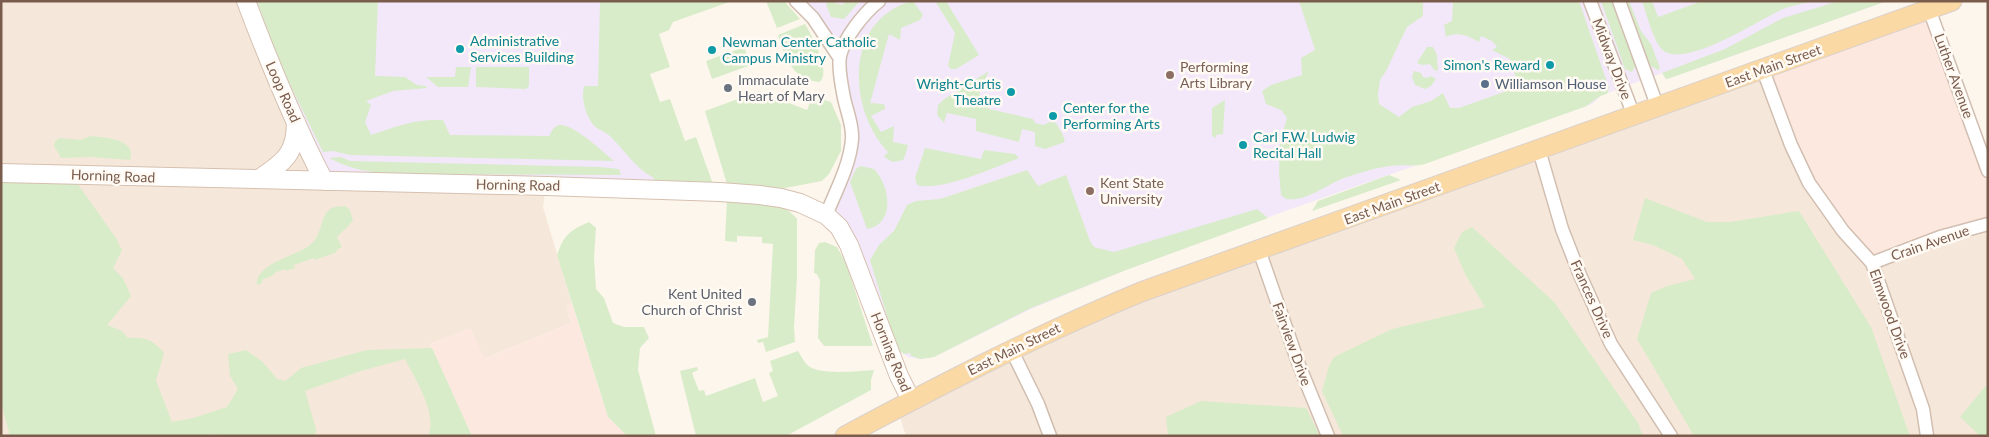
<svg xmlns="http://www.w3.org/2000/svg" width="1989" height="437" viewBox="0 0 1989 437" font-family="Lato,sans-serif">
  <rect width="100%" height="100%" fill="#fdf6ec"/>
  <path fill="#f5e8da" d="M 1,1 L 246,1 L 546,186 L 543,207 L 572,304 L 566,306 L 571,323 L 484,359 L 471,330 L 468,329 L 430,344 L 472,436 L 1,436 Z
    M 1763,70 L 1988,224 L 1988,436 L 906,436 L 897,408 L 1011,349 Z"/>
  <path fill="#fde8e0" d="M 1929,9 L 1988,171 L 1988,224 L 1872,263 L 1827,211 L 1763,70 Z
    M 572,304 L 608,417 L 627,436 L 472,436 L 430,344 L 468,329 L 471,330 L 485,359 L 571,323 L 566,306 Z"/>
  <path fill="#f3e8fa" d="M 246,1 L 625,1 L 663,189 L 324,181 Z
    M 796,1 L 1887,1 L 1673,77 L 1666,79 L 1662,73 L 1602,95 L 1592,104 L 1288,210 L 1126,270 L 1031,309 L 934,357 L 921,359 L 908,357 L 897,349 L 826,215 L 850,153 L 839,57 Z"/>
  <path fill="#d8ecc9" d="M 257,1 L 378,1 L 375,76 L 405,77 L 417,85 L 426,86 L 427,88 L 393,91 L 366,101 L 371,105 L 365,122 L 371,135 C 398,126 413,119 443,120 L 450,135 L 549,136 C 552,131 553,127 559,125 C 573,123 603,152 614,161 L 350,155 L 333,151 L 323,152 L 280,64 Z
    M 600,1 L 732,1 L 673,22 L 669,30 L 659,34 L 670,67 L 650,74 L 660,102 L 670,99 L 685,141 L 696,137 L 713,184 L 654,182 L 654,178 C 636,169 625,151 611,137 C 606,132 597,130 592,123 C 585,113 581,98 584,86 L 598,86 Z
    M 766,1 L 784,1 L 800,19 L 777,28 Z
    M 829,1 L 842,5 L 846,1 L 860,1 L 844,19 L 831,17 L 826,4 Z
    M 913,1 L 923,15 L 920,20 L 901,28 L 900,40 L 889,34 L 870,103 L 883,104 L 885,106 L 885,109 L 871,116 L 881,132 L 894,126 L 893,142 L 908,145 L 905,156 L 903,160 L 893,162 L 884,157 L 888,152 C 847,109 844,18 913,1 Z
    M 935,1 L 946,1 L 979,55 L 956,69 L 951,69 L 948,66 L 955,33 Z
    M 1299,1 L 1423,1 L 1423,16 L 1407,27 L 1386,71 L 1380,80 L 1378,94 L 1379,104 L 1399,117 L 1412,107 L 1431,101 L 1443,93 L 1450,108 L 1459,108 L 1512,89 L 1510,81 L 1516,78 L 1510,59 L 1492,50 L 1497,47 L 1492,41 L 1481,36 L 1479,42 C 1468,36 1458,31 1446,37 L 1444,25 L 1452,21 L 1453,1 L 1579,1 L 1609,88 L 1607,94 C 1598,95 1592,104 1584,107 L 1425,164 C 1413,167 1402,164 1390,166 C 1375,168 1359,173 1344,178 C 1326,185 1306,202 1286,199 L 1281,195 L 1279,172 L 1280,142 L 1287,118 L 1281,110 L 1266,104 L 1262,91 L 1271,85 L 1302,75 L 1301,58 L 1315,50 Z
    M 1601,1 L 1613,1 L 1636,65 L 1632,72 L 1625,69 Z
    M 1624,1 L 1629,1 L 1641,31 L 1651,44 L 1660,68 L 1658,70 L 1649,65 Z
    M 1642,1 L 1652,1 L 1658,17 L 1702,1 L 1815,1 C 1804,4 1791,5 1781,10 C 1760,19 1678,74 1660,47 C 1653,38 1646,13 1642,1 Z
    M 1839,1 L 1887,1 L 1673,77 L 1666,79 L 1662,73 L 1725,49 L 1783,18 Z
    M 805,24 C 812,36 831,70 820,82 C 793,81 785,57 778,35 Z
    M 744,47 L 751,65 L 712,79 L 706,61 Z
    M 1427,47 L 1433,47 L 1437,55 L 1438,71 L 1434,70 L 1430,64 L 1422,65 L 1417,63 Z
    M 456,67 L 471,67 L 468,87 L 438,87 L 426,77 L 455,77 Z
    M 476,67 L 529,67 L 529,86 L 526,89 L 476,87 Z
    M 989,71 L 979,93 L 989,109 L 1033,119 L 1035,123 L 1044,125 L 1049,122 L 1056,123 L 1063,135 L 1065,142 L 1045,149 L 1035,146 L 1035,132 L 1022,129 L 1019,142 L 976,131 L 976,119 L 947,113 L 944,123 L 937,115 L 938,105 L 943,100 Z
    M 1414,71 L 1421,73 L 1423,77 L 1427,78 L 1431,76 L 1436,79 L 1431,86 L 1425,89 L 1415,85 L 1412,77 Z
    M 760,91 L 762,95 L 766,94 L 807,110 L 812,96 L 831,102 L 841,125 L 841,151 L 829,174 L 822,181 L 785,188 L 731,187 L 727,184 L 705,111 Z
    M 1225,100 L 1223,134 L 1216,135 L 1216,138 L 1212,136 L 1212,108 Z
    M 90,136 C 103,137 138,139 130,160 L 91,157 L 61,158 L 54,146 L 55,141 L 60,138 L 81,140 Z
    M 925,148 L 981,159 L 984,150 L 1015,154 L 1019,158 C 995,167 940,192 917,185 L 915,178 Z
    M 341,157 L 350,161 L 599,167 L 619,169 L 621,175 L 398,174 C 370,172 354,171 329,158 Z
    M 861,166 L 874,169 C 890,185 896,224 867,229 L 850,182 L 856,169 Z
    M 1027,170 L 1038,186 L 1066,175 L 1090,241 L 1094,247 L 1114,252 L 1257,209 L 1268,218 L 1126,270 L 1031,308 L 934,357 L 921,359 L 911,356 L 910,353 L 904,354 L 897,349 L 870,260 L 879,245 L 894,231 L 907,205 L 916,201 L 940,199 Z
    M 1389,175 L 1401,180 L 1312,211 L 1318,201 Z
    M 1,180 L 77,183 L 116,238 L 122,250 L 113,268 L 123,278 L 131,296 L 107,325 L 122,331 L 128,338 C 146,337 153,340 164,353 L 156,381 L 172,422 L 193,418 L 227,407 L 238,389 L 230,376 L 228,354 L 246,350 L 263,362 L 277,379 L 285,381 L 301,368 L 367,350 L 432,348 L 472,436 L 428,436 C 438,414 415,379 405,359 L 361,371 L 305,391 L 316,429 L 315,436 L 226,436 L 214,434 L 197,436 L 10,436 L 1,402 Z
    M 1645,198 L 1707,222 L 1730,222 L 1799,211 L 1871,327 L 1910,436 L 1694,436 L 1637,339 L 1651,293 L 1667,286 L 1695,279 L 1682,259 L 1653,245 L 1633,240 Z
    M 727,200 C 749,202 782,199 797,219 L 797,278 L 794,327 L 795,342 L 766,352 L 763,342 L 758,343 L 757,340 L 768,337 L 773,244 L 762,243 L 762,237 L 737,236 L 737,242 L 725,241 Z
    M 345,206 L 350,210 L 353,221 L 337,237 L 342,247 L 336,250 L 337,252 L 315,260 L 314,258 L 294,265 L 295,268 L 286,271 L 285,269 L 274,273 L 274,275 L 262,280 L 262,283 L 257,285 C 254,266 292,256 306,248 C 324,237 319,217 330,209 C 334,206 340,207 345,206 Z
    M 589,222 L 596,228 L 594,258 L 596,289 L 604,298 L 613,323 L 624,327 L 644,327 L 649,338 L 640,348 L 638,370 L 656,436 L 627,436 L 608,417 L 557,255 C 564,235 570,230 589,222 Z
    M 1472,227 L 1555,303 L 1638,423 L 1643,436 L 1343,436 L 1322,391 L 1329,366 L 1334,357 L 1392,329 L 1485,307 L 1465,274 L 1454,248 L 1462,232 Z
    M 825,242 L 837,247 L 846,263 L 873,346 L 824,346 L 818,338 L 820,280 L 817,274 L 814,273 L 815,250 L 819,243 Z
    M 798,351 C 802,357 804,363 810,367 C 823,375 859,371 874,370 L 871,380 L 871,390 L 786,436 L 696,436 L 680,371 L 697,367 L 698,370 L 692,373 L 699,391 L 704,390 L 706,396 L 755,378 L 763,402 L 778,396 L 769,373 L 773,371 L 770,361 Z
    M 1988,383 L 1988,436 L 1980,436 L 1960,417 Z
    M 1201,401 L 1306,408 L 1320,436 L 1168,436 L 1166,417 Z"/>
  <g fill="none" stroke-linecap="round" stroke-linejoin="round">
    <g stroke="#d1beb0" stroke-width="15">
      <path id="street" d="M 796,1 L 813,18 L 839,57
        M 1590,1 L 1634,116
        M 1619,1 L 1658,108
        M 1929,9 L 1988,171
        M 1763,70 L 1791,145 L 1809,183 L 1843,231 L 1872,263 L 1923,409 L 1927,436
        M 1539,150 L 1562,229 L 1580,275 L 1611,344 L 1671,436
        M 826,215 C 836,191 850,165 852,139 C 853,125 847,112 844,98 C 842,88 838,66 840,56 C 844,38 864,13 879,1
        M 1259,250 L 1299,365 L 1328,436
        M 1872,263 L 1940,237 L 1988,224
        M 1011,349 L 1038,404 L 1050,436"/>
    </g>
    <g stroke="#d6c0b0" stroke-width="20">
      <path id="secondary" d="M 246,1 C 269,62 294,123 324,181
        M 1,173 L 546,186 L 720,192 L 760,195 L 781,198 L 800,203 L 826,215 L 839,227 L 849,245 L 899,376 L 911,400
        M 259,179 C 284,162 296,154 296,122"/>
    </g>
    <g stroke="#dad1cd" stroke-width="21">
      <path id="primary" d="M 845,436 C 942,384 1039,334 1141,292 L 1952,1"/>
    </g>
    <use href="#street" stroke="#fff" stroke-width="12"/>
    <use href="#secondary" stroke="#fff" stroke-width="18"/>
    <use href="#primary" stroke="#fbd9a5" stroke-width="19"/>
  </g>
  <g fill="#0f9aa8" stroke="#fffaf3" stroke-width="2">
    <circle cx="460" cy="49" r="5"/>
    <circle cx="712" cy="50" r="5"/>
    <circle cx="1550" cy="65" r="5"/>
    <circle cx="1011" cy="92" r="5"/>
    <circle cx="1053" cy="116" r="5"/>
    <circle cx="1243" cy="145" r="5"/>
  </g>
  <g fill="#8d6e63" stroke="#fffaf3" stroke-width="2">
    <circle cx="1170" cy="75" r="5"/>
    <circle cx="1090" cy="191" r="5"/>
  </g>
  <circle fill="#5c6f8a" stroke="#fffaf3" stroke-width="2" cx="1485" cy="84" r="5"/>
  <g fill="#6b7280" stroke="#fffaf3" stroke-width="2">
    <circle cx="728" cy="88" r="5"/>
    <circle cx="752" cy="302" r="5"/>
  </g>
  <g text-anchor="middle" stroke-width="5" stroke-linejoin="round" paint-order="stroke">
    <g font-size="14" fill="#0d838f" stroke="#fffaf3" text-anchor="start">
      <text x="470" y="46">Administrative<tspan x="470" dy="16">Services Building</tspan></text>
      <text x="722" y="47">Newman Center Catholic<tspan x="722" dy="16">Campus Ministry</tspan></text>
      <text x="1540" y="70" text-anchor="end">Simon's Reward</text>
      <text x="1001" y="89" text-anchor="end">Wright-Curtis<tspan x="1001" dy="16">Theatre</tspan></text>
      <text x="1063" y="113">Center for the<tspan x="1063" dy="16">Performing Arts</tspan></text>
      <text x="1253" y="142">Carl F.W. Ludwig<tspan x="1253" dy="16">Recital Hall</tspan></text>
    </g>
    <g font-size="14" fill="#7a5c4d" stroke="#fffaf3">
      <text transform="translate(1612 59) rotate(69)" y="5">Midway Drive</text>
      <text transform="translate(1773 66) rotate(-20)" y="5">East Main Street</text>
      <text transform="translate(1954 76) rotate(70)" y="5">Luther Avenue</text>
      <text transform="translate(283 92) rotate(66)" y="5">Loop Road</text>
      <text transform="translate(113 176) rotate(2)" y="5">Horning Road</text>
      <text transform="translate(518 185) rotate(1)" y="5">Horning Road</text>
      <text transform="translate(1392 203) rotate(-20)" y="5">East Main Street</text>
      <text transform="translate(1930 243) rotate(-19)" y="5">Crain Avenue</text>
      <text transform="translate(1592 299) rotate(66)" y="5">Frances Drive</text>
      <text transform="translate(1890 314) rotate(70)" y="5">Elmwood Drive</text>
      <text transform="translate(1292 344) rotate(70)" y="5">Fairview Drive</text>
      <text transform="translate(1014 349) rotate(-26)" y="5">East Main Street</text>
      <text transform="translate(891 352) rotate(68)" y="5">Horning Road</text>
    </g>
    <g font-size="14" fill="#785e54" stroke="#fffaf3" text-anchor="start">
      <text x="1180" y="72">Performing<tspan x="1180" dy="16">Arts Library</tspan></text>
      <text x="1100" y="188">Kent State<tspan x="1100" dy="16">University</tspan></text>
    </g>
    <g font-size="14" fill="#5b616d" stroke="#fffaf3" text-anchor="start">
      <text x="738" y="85">Immaculate<tspan x="738" dy="16">Heart of Mary</tspan></text>
      <text x="742" y="299" text-anchor="end">Kent United<tspan x="742" dy="16">Church of Christ</tspan></text>
    </g>
    <g font-size="14" fill="#4e5e75" stroke="#fffaf3" text-anchor="start">
      <text x="1495" y="89">Williamson House</text>
    </g>
  </g>
  <rect width="1989" height="437" fill="none" stroke="#7a5c4d" stroke-width="5"/>
</svg>
